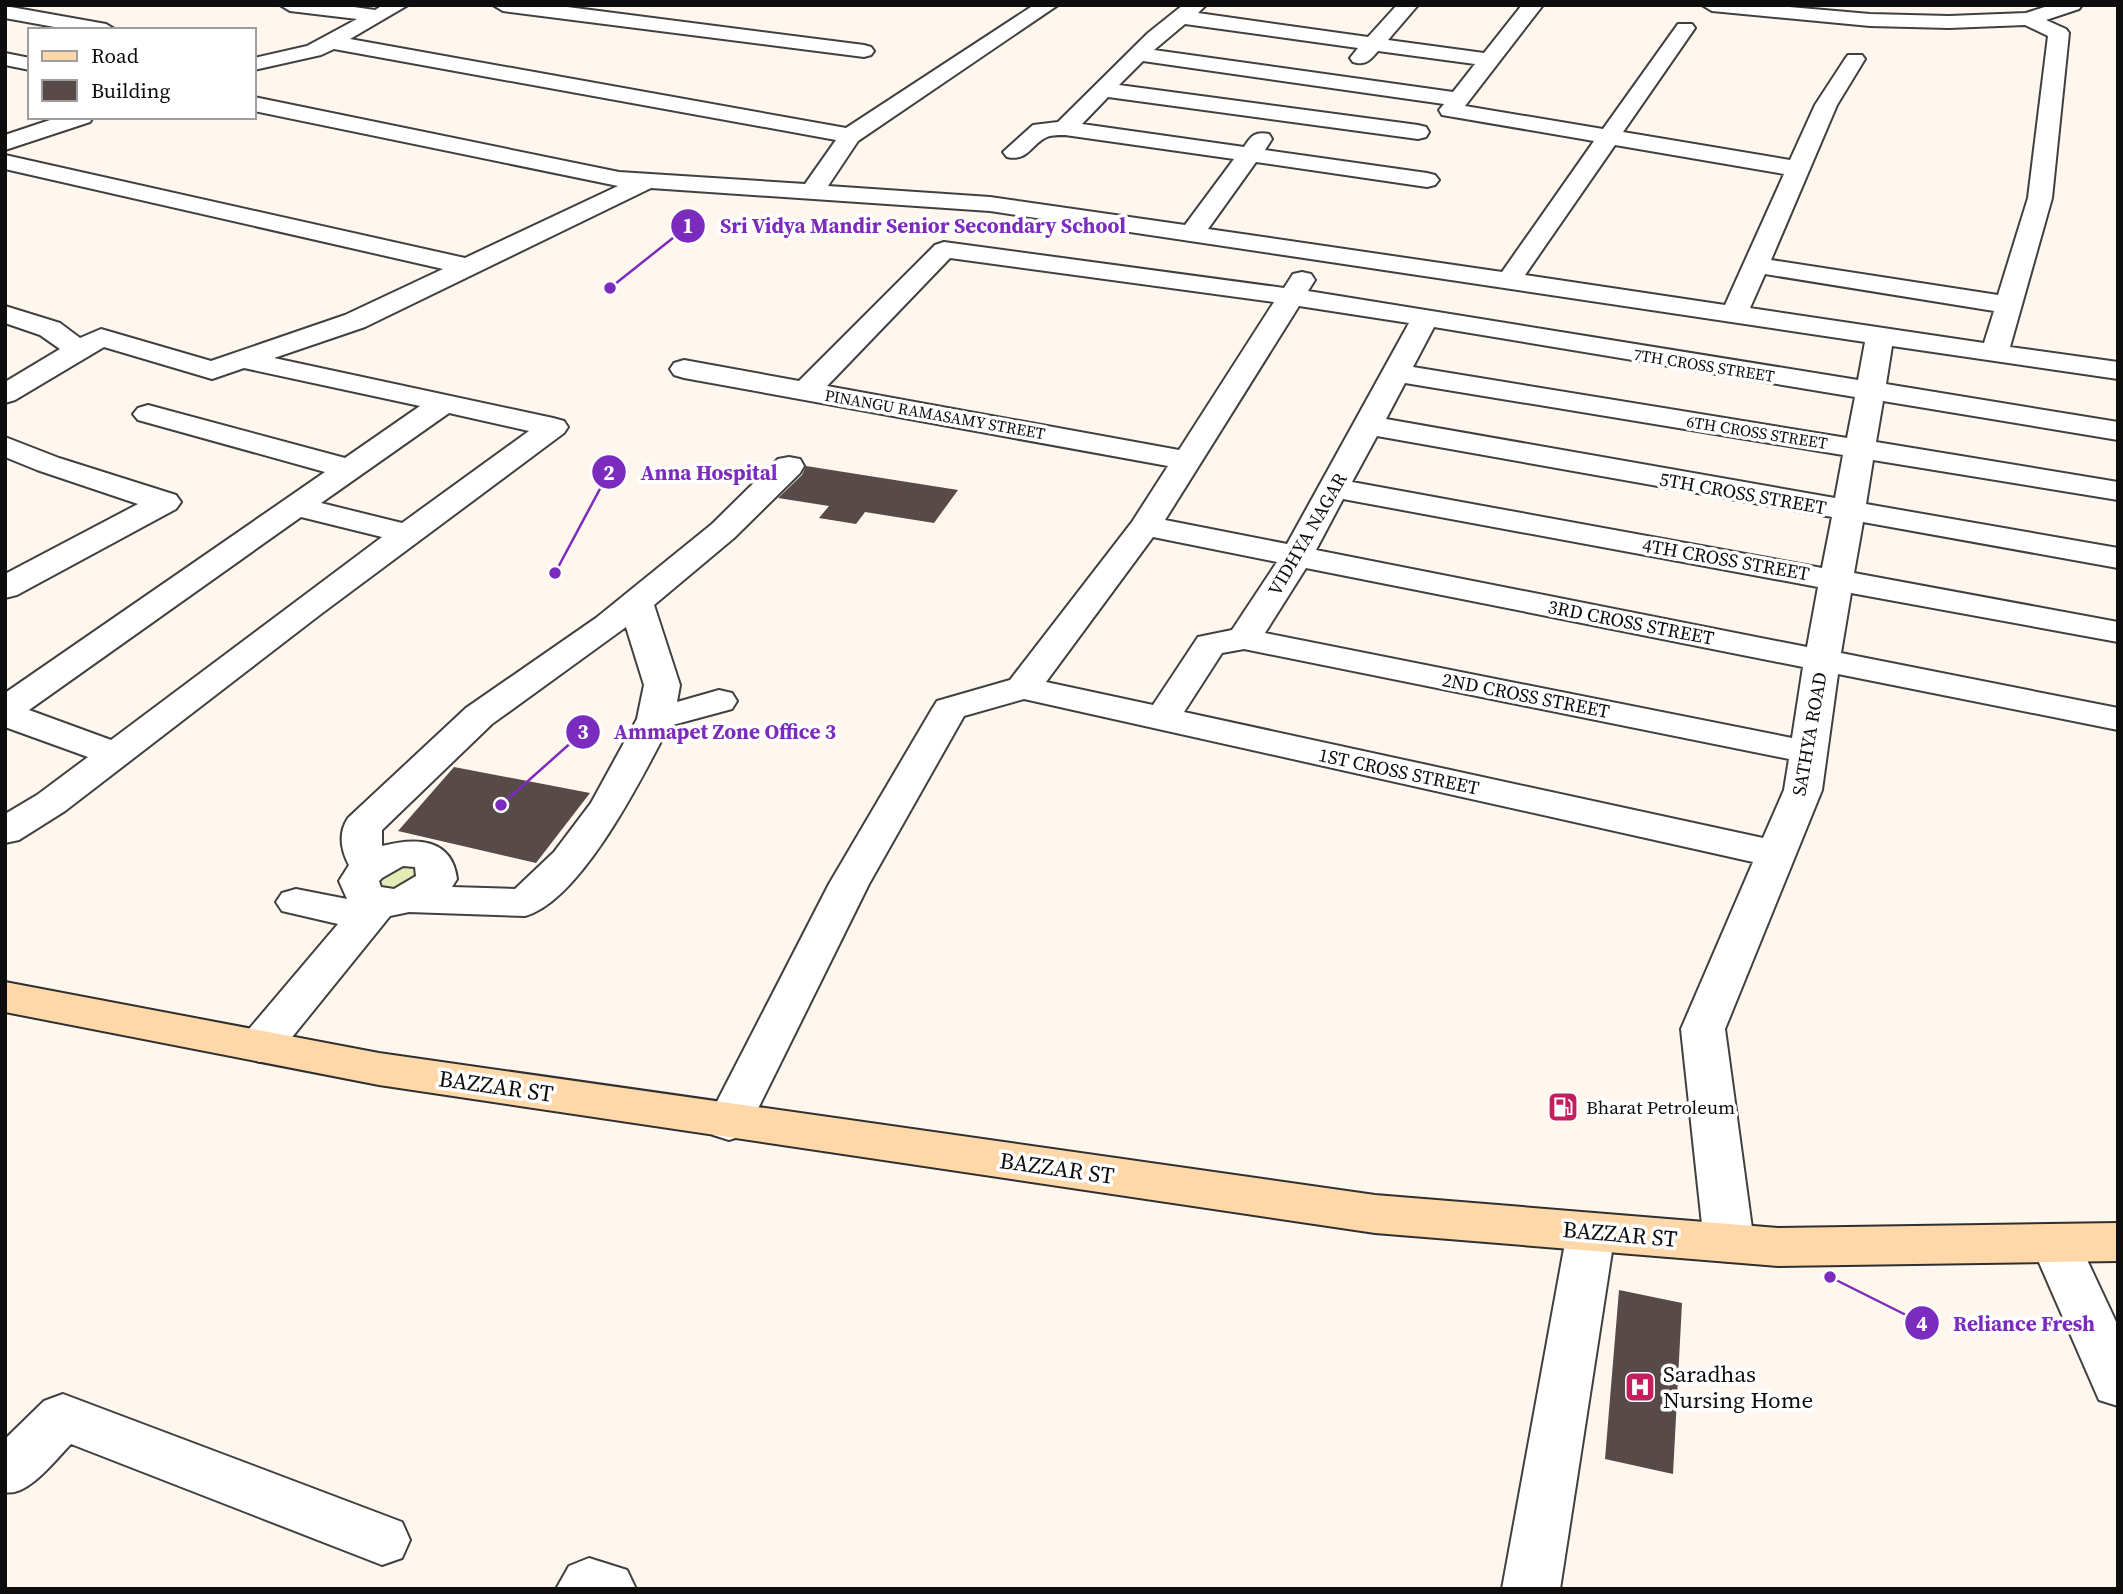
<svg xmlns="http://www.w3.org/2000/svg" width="2123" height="1594" viewBox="0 0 2123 1594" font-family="'Source Serif 4',serif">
  <rect width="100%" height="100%" fill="#fff6ee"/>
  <path fill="#e4ebb5" d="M 413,861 L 422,884 L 382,893 L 375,874 Z"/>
  <path fill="#574a49" d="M 806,466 L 958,490 L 934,523 L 865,512 L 856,524 L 819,518 L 829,506 L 778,498 L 802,475 Z
    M 454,767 L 590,793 L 536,863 L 398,831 Z
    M 1619,1290 L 1682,1303 L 1673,1474 L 1605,1459 Z"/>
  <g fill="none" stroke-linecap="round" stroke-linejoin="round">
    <g stroke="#404040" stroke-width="4">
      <path id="street" d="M 280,5 L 340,5 L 375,10 L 383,5 L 408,5 L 350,39 L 846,128 L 1034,5 L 1058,5 L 858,141 L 828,186 L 990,197 L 1185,225 L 1234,159 L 1065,135 C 1060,135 1052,135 1047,137 C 1031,144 1028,162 1007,157 L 1003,152 L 1033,125 L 1058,122 L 1148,33 L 1183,5 L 1206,5 L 1198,13 L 1368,37 L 1397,5 L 1418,5 L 1388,40 L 1484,53 L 1522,5 L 1543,5 L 1465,106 L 1603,129 L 1678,24 L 1692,24 L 1695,28 L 1623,132 L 1790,160 L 1815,105 L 1845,59 L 1848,55 L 1862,55 L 1865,59 L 1837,105 L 1771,260 L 1998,295 L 2028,198 L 2048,36 L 2025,25 L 1949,28 L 1870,26 L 1712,11 L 1702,5 L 1766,5 L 1870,14 L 1949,16 L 2026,13 L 2051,5 L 2082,5 L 2079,9 L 2046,20 L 2066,29 L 2069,33 L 2052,198 L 2010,347 L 2118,362 L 2118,379 L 1892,346 L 1886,384 L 2118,422 L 2118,440 L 1883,401 L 1876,442 L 2118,482 L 2118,500 L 1873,460 L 1866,504 L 2118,548 L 2118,568 L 1863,522 L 1854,573 L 2118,622 L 2118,642 L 1851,593 L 1841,653 L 2118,708 L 2118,730 L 1838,674 L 1822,790 L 1725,1029 L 1754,1243 L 1746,1257 L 1729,1262 L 1712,1257 L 1704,1243 L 1681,1029 L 1753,862 L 1024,699 L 964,716 L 869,884 L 745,1135 L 729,1140 L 713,1135 L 706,1123 L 829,884 L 932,709 L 937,701 L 1010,680 L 1132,522 L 1168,466 L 684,378 L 674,375 L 670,369 L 674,363 L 684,360 L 799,381 L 935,245 L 944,242 L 1284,288 L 1293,274 L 1302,272 L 1311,274 L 1315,280 L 1308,291 L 1858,380 L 1865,342 L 990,211 L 651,188 L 365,327 L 274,358 L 553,418 L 564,421 L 568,427 L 564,433 L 321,614 L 65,811 L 19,840 L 5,843 L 5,814 L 37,795 L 88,757 L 5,727 L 5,693 L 325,472 L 138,420 L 133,414 L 138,408 L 148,405 L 345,458 L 420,406 L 244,368 L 212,379 L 104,347 L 15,400 L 5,403 L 5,382 L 60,349 L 40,335 L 5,323 L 5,306 L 60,323 L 80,338 L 101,329 L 211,361 L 345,315 L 443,269 L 5,169 L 5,155 L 465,258 L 618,186 L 254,111 L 254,97 L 619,172 L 805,184 L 836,140 L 334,49 L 321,55 L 254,70 L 254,58 L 307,46 L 357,19 L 290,11 ZM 1185,24 L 1358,48 L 1350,58 L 1353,62 C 1366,66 1370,60 1378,51 L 1475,64 L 1453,92 L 1154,50 ZM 1143,61 L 1444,104 L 1439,110 L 1442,115 L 1594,141 L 1502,272 L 1208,229 L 1256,162 L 1427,187 L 1435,185 L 1439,180 L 1435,175 L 1427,173 L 1265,150 L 1272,139 L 1269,134 C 1255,131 1251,136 1244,147 L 1082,124 L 1108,97 L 1418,139 L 1426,137 L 1429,132 L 1426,127 L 1418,125 L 1119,85 ZM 1615,145 L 1784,174 L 1725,305 L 1525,275 ZM 950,258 L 1274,302 L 1179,450 L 827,386 ZM 1765,274 L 1994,311 L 1984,343 L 1750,308 ZM 1299,306 L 1409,323 L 1287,544 L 1165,520 ZM 1434,327 L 1855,397 L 1847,438 L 1413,367 ZM 1405,383 L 1843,455 L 1835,498 L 1386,419 ZM 449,413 L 529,431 L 402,523 L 321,503 ZM 1377,436 L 1832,517 L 1822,568 L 1352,482 ZM 1343,499 L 1818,587 L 1807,647 L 1316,550 ZM 301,517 L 382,537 L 111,740 L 29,710 ZM 1153,537 L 1277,562 L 1232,630 L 1198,637 L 1153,705 L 1046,682 ZM 1306,568 L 1803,667 L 1792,738 L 1265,633 ZM 1244,649 L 1789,759 L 1784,790 L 1763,838 L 1184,712 L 1222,653 Z
        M 493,5 L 552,5 L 864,45 L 871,47 L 874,51 L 871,55 L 864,57 L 503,11 Z
        M 5,6 L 106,24 L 116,30 L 71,30 L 5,18 Z
        M 5,53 L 30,58 L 30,70 L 5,65 Z
        M 59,117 L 93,117 L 90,122 L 5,150 L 5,135 Z
        M 5,437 L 59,458 L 176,495 L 181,502 L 176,509 L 17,595 L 5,598 L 5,574 L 138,504 L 37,470 L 5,457 Z
        M 789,457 L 800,459 L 804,466 L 800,473 L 734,538 L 654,605 L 680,685 L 677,702 L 719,690 L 732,693 L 737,701 L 732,709 L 669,726 C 643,776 581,901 525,916 L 409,912 L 390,916 L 276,1057 L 260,1062 L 244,1057 L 238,1046 L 244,1035 L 338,924 L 282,911 L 276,902 L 282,893 L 296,889 L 347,899 L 339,881 L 349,865 C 341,850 338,833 348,818 L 466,708 L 596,618 L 712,524 L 778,459 ZM 626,627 L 644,685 L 637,719 L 591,803 L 554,852 L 515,889 L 452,887 L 457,879 C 452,838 416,837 382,846 L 382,830 L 492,724 ZM 403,866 L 415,867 L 416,876 L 394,889 L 381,887 L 379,881 L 382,878 Z
        M 1591,1213 L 1608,1219 L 1615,1232 L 1560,1589 L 1502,1589 L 1567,1232 L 1574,1219 Z
        M 2056,1225 L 2073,1230 L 2118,1326 L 2118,1406 L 2099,1400 L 2031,1244 L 2039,1230 Z
        M 63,1394 L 402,1522 L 410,1540 L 402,1558 L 382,1565 L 71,1444 C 57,1458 27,1498 5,1492 L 5,1439 L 44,1401 Z
        M 589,1558 L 627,1570 L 636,1589 L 556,1589 L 569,1566 Z"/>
    </g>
    <g stroke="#2f2f2f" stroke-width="4">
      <path id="secondary" d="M 5,982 L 379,1053 L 1375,1195 L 1778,1228 L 2118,1223 L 2118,1261 L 1778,1266 L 1375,1233 L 379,1085 L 5,1012 Z"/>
    </g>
    <use href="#street" fill="#fff" fill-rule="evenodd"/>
    <use href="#secondary" fill="#ffd8a9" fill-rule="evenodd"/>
  </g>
  <defs>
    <g id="fuel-square" transform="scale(1.575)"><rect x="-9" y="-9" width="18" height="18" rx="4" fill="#c41e5e" stroke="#fff"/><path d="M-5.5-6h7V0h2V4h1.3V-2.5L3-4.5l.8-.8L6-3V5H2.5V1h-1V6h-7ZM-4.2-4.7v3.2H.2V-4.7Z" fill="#fff"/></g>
    <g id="hospital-square" transform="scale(1.575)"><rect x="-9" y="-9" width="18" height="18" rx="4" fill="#c41e5e" stroke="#fff"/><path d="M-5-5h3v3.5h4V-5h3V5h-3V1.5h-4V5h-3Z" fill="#fff"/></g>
  </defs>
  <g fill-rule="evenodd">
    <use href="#fuel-square" x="1563" y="1107"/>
    <use href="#hospital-square" x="1640" y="1387"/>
  </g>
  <g text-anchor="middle" stroke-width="7" stroke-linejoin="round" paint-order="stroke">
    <g font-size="16" fill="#0d0d0d" stroke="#fff">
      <text transform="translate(1704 365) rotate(9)" y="6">7TH CROSS STREET</text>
      <text transform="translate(935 414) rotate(10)" y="6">PINANGU RAMASAMY STREET</text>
      <text transform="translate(1757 432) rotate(9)" y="6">6TH CROSS STREET</text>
    </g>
    <g font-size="19" fill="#0d0d0d" stroke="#fff">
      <text transform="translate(1743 493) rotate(10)" y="7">5TH CROSS STREET</text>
      <text transform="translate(1307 534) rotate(-60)" y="7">VIDHYA NAGAR</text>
      <text transform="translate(1726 559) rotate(10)" y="7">4TH CROSS STREET</text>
      <text transform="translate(1631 622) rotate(11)" y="7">3RD CROSS STREET</text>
      <text transform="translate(1526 695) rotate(11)" y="7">2ND CROSS STREET</text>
      <text transform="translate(1809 734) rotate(-80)" y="7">SATHYA ROAD</text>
      <text transform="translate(1399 771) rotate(12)" y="7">1ST CROSS STREET</text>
    </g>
    <g font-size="19" fill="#0d0d0d" stroke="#fff" text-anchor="start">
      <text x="1586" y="1114">Bharat Petroleum</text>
    </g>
    <g font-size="23" fill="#0d0d0d" stroke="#fff">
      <text transform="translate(496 1086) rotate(8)" y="8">BAZZAR ST</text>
      <text transform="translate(1057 1168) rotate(8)" y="8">BAZZAR ST</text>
      <text transform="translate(1620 1234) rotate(5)" y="8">BAZZAR ST</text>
    </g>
    <g font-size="23" fill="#0d0d0d" stroke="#fff" text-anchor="start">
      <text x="1663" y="1382">Saradhas<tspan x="1663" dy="26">Nursing Home</tspan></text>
    </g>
  </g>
  <path fill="none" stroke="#7b2cbf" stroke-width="2.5" d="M610 288L688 226M555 573L609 472M501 805L583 732M1830 1277L1922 1323"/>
  <g fill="#7b2cbf" stroke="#fff" stroke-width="2.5">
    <circle cx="610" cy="288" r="7"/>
    <circle cx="555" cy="573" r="7"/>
    <circle cx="501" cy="805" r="7"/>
    <circle cx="1830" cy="1277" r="7"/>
    <circle cx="688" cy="226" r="18"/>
    <circle cx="609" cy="472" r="18"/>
    <circle cx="583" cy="732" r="18"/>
    <circle cx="1922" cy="1323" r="18"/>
  </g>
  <g font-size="21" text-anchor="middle" font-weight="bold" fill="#fff">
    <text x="688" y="233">1</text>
    <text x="609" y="480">2</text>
    <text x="583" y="739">3</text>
    <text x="1922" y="1331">4</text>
  </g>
  <g font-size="21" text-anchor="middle" font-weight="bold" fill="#7b2cbf" stroke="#fff" stroke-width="7" stroke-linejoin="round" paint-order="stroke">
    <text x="923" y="233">Sri Vidya Mandir Senior Secondary School</text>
    <text x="709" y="480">Anna Hospital</text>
    <text x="725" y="739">Ammapet Zone Office 3</text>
    <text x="2024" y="1331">Reliance Fresh</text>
  </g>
  <rect width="2123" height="1594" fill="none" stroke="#0d0d0d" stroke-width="14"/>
  <rect x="28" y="28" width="228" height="91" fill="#ffffff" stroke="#9e9e9e" stroke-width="2"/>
  <rect x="42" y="51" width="35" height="10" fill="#ffd8a9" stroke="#9e9e9e" stroke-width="2"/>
  <text x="91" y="63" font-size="21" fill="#0d0d0d">Road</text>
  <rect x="42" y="80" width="35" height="21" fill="#574a49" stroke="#9e9e9e" stroke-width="2"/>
  <text x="91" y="98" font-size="21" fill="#0d0d0d">Building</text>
</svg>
